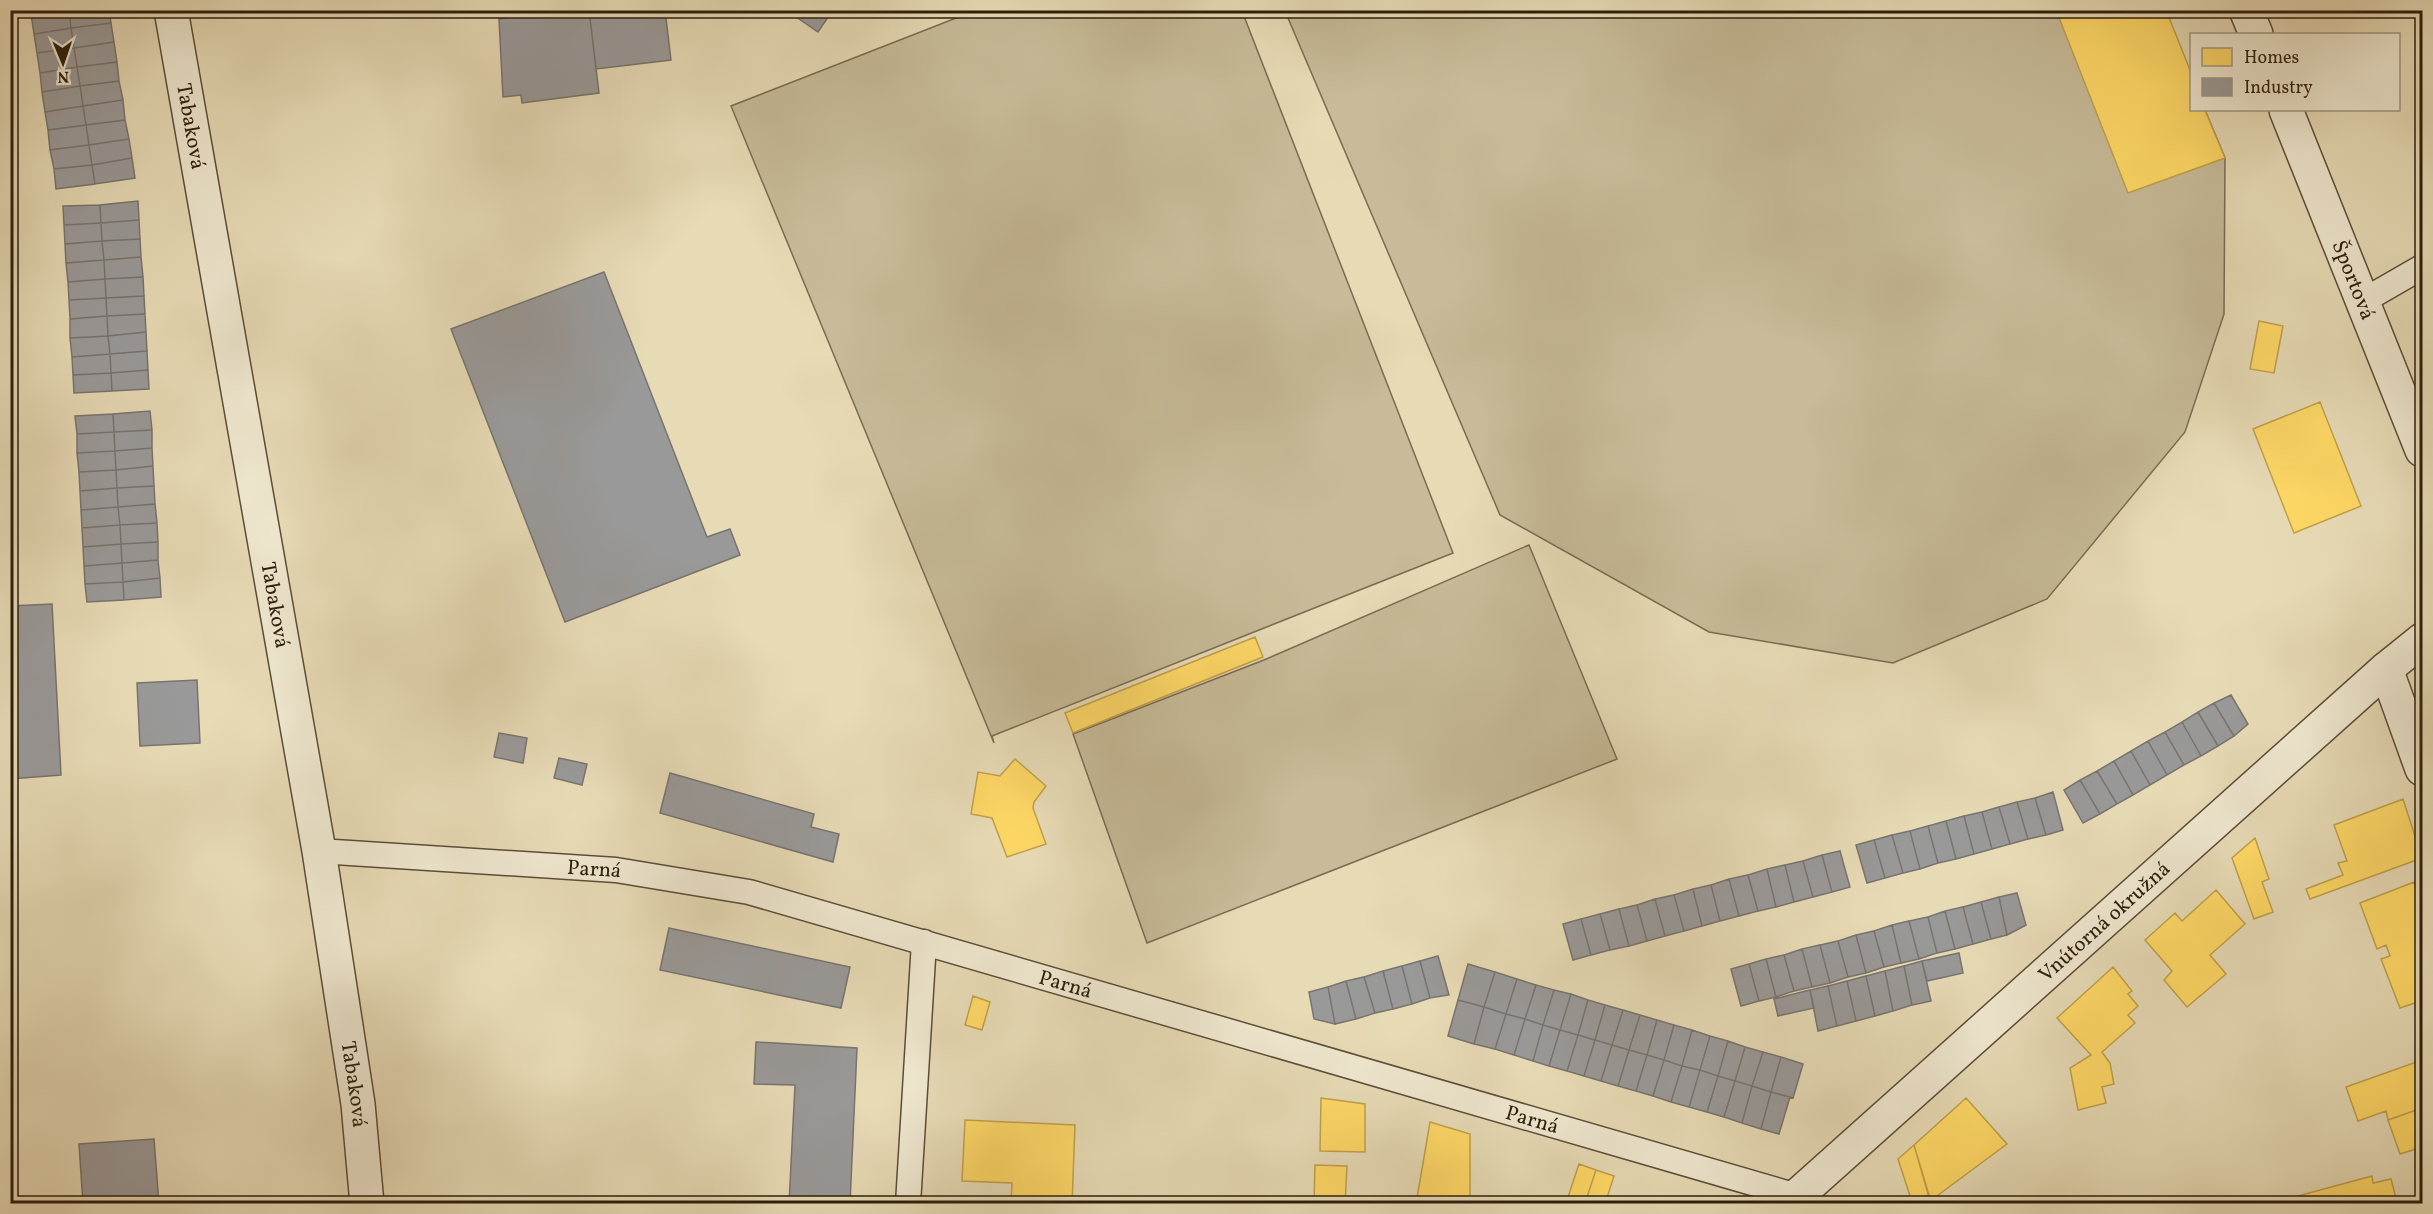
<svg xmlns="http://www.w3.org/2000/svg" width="2433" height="1214" viewBox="0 0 2433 1214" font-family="Vollkorn,serif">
  <rect width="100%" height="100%" fill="#e7dbb6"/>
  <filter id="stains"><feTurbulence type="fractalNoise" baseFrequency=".00333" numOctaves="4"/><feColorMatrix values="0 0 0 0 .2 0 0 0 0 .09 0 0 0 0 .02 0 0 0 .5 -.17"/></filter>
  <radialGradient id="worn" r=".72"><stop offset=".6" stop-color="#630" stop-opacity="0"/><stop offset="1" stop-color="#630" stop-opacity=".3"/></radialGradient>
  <path fill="#c7bb99" stroke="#7a6c53" stroke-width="1.5" d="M 974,11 L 1242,11 L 1453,553 L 992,736 L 994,743 L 731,106 Z
    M 1285,11 L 2166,11 L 2192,110 L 2205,110 L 2225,158 L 2224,314 L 2185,432 L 2047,599 L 1893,663 L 1709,632 L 1500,515 Z
    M 1529,545 L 1617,759 L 1147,943 L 1073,734 L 1264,660 Z"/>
  <path fill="#ffd966" stroke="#c0a14b" stroke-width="1.5" d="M 2056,10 L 2166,10 L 2192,75 L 2192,110 L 2205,110 L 2225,158 L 2128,193 Z
    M 2259,321 L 2283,326 L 2274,373 L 2250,369 Z
    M 2320,402 L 2361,506 L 2294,533 L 2253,429 Z
    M 1255,637 L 1263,657 L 1073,733 L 1065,713 Z
    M 1015,759 L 1046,786 L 1034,802 L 1033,808 L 1046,844 L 1007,857 L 992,818 L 971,814 L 978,772 L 1000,776 Z
    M 2403,799 L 2422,858 L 2310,899 L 2306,889 L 2343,875 L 2338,863 L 2347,861 L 2334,825 Z
    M 2255,838 L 2269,879 L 2262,882 L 2273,912 L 2254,919 L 2232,858 Z
    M 2414,882 L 2420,900 L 2422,898 L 2422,992 L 2415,995 L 2418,1002 L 2400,1008 L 2381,959 L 2390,956 L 2386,945 L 2377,949 L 2360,903 Z
    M 2216,890 L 2245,924 L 2210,955 L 2226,974 L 2187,1007 L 2164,980 L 2172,971 L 2145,940 L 2175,913 L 2182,921 Z
    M 2113,967 L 2132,991 L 2128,994 L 2138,1006 L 2128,1015 L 2135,1023 L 2102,1052 L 2110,1063 L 2114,1084 L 2102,1087 L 2106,1103 L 2078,1110 L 2070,1068 L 2091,1055 L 2057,1018 Z
    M 973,996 L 990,1002 L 982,1030 L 965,1025 Z
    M 2422,1060 L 2422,1108 L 2388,1120 L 2386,1111 L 2358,1121 L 2346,1087 Z
    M 1321,1098 L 1365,1104 L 1365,1152 L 1320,1151 Z
    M 1966,1098 L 2007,1144 L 1930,1201 L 1914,1145 Z
    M 2422,1108 L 2422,1163 L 2421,1163 L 2416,1149 L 2400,1154 L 2388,1120 Z
    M 965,1120 L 1075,1125 L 1072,1204 L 1011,1204 L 1012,1183 L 962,1181 Z
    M 1430,1122 L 1470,1134 L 1470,1204 L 1416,1204 Z
    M 1914,1145 L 1929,1195 L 1912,1202 L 1898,1159 Z
    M 1579,1164 L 1596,1170 L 1585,1203 L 1568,1197 Z
    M 1315,1165 L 1347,1166 L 1345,1204 L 1314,1204 Z
    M 1596,1170 L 1614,1176 L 1605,1204 L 1585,1203 Z
    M 2372,1176 L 2373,1183 L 2391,1179 L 2396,1198 L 2377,1204 L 2295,1204 L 2294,1197 Z"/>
  <path fill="#999" stroke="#78746f" stroke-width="1.5" d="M 57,10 L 69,10 L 71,28 L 34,34 L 31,14 Z
    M 69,10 L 109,10 L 111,23 L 71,28 Z
    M 589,10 L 599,93 L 522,103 L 521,95 L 503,97 L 499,19 L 511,17 L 511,12 L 520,10 Z
    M 665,10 L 671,60 L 596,69 L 589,10 Z
    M 786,10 L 833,10 L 818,32 Z
    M 111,23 L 114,42 L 74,48 L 71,28 Z
    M 71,28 L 74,48 L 37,53 L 34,34 Z
    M 114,42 L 117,62 L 77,67 L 74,48 Z
    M 74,48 L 77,67 L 40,73 L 37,53 Z
    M 117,62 L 119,81 L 80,86 L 77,67 Z
    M 77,67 L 80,86 L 42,92 L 40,73 Z
    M 119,81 L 123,100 L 83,106 L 80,86 Z
    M 80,86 L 83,106 L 45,112 L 42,92 Z
    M 123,100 L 125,120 L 86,125 L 83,106 Z
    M 83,106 L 86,125 L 48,130 L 45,112 Z
    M 125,120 L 129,139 L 89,145 L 86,125 Z
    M 86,125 L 89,145 L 50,150 L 48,130 Z
    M 129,139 L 132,158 L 92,165 L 89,145 Z
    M 89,145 L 92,165 L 54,169 L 50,150 Z
    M 132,158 L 135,178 L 95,184 L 92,165 Z
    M 92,165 L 95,184 L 56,189 L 54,169 Z
    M 138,201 L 139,220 L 101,223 L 100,205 Z
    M 100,205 L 101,223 L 64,225 L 63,206 Z
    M 139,220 L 140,239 L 102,241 L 101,223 Z
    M 101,223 L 102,241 L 65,244 L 64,225 Z
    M 140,239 L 141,257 L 104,260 L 102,241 Z
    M 102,241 L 104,260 L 66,263 L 65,244 Z
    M 141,257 L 143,277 L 105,279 L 104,260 Z
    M 104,260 L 105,279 L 68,282 L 66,263 Z
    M 604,272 L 707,537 L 730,529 L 740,555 L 565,622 L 451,329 Z
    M 143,277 L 144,296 L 106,298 L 105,279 Z
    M 105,279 L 106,298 L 69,300 L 68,282 Z
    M 144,296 L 145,314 L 107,316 L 106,298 Z
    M 106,298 L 107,316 L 70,319 L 69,300 Z
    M 145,314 L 146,332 L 108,336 L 107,316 Z
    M 107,316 L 108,336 L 70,338 L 70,319 Z
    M 146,332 L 147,351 L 110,354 L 108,336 Z
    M 108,336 L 110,354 L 72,357 L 70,338 Z
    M 147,351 L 148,370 L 111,373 L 110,354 Z
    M 110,354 L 111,373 L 73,375 L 72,357 Z
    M 148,370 L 149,389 L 112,391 L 111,373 Z
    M 111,373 L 112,391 L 74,393 L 73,375 Z
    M 150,411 L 152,430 L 114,432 L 113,414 Z
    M 113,414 L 114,432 L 77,434 L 75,416 Z
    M 152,430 L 152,448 L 115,451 L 114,432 Z
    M 114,432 L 115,451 L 77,453 L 77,434 Z
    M 152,448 L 153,466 L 116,470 L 115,451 Z
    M 115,451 L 116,470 L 79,472 L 77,453 Z
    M 153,466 L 154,486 L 117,488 L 116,470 Z
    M 116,470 L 117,488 L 80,491 L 79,472 Z
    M 154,486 L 155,504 L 118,507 L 117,488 Z
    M 117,488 L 118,507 L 81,510 L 80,491 Z
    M 155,504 L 157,523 L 120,525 L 118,507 Z
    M 118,507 L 120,525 L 82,528 L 81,510 Z
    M 157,523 L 158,542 L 121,544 L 120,525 Z
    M 120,525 L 121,544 L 83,547 L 82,528 Z
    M 158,542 L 158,560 L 122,563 L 121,544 Z
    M 121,544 L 122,563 L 84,566 L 83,547 Z
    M 158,560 L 160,578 L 123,582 L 122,563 Z
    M 122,563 L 123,582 L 85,584 L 84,566 Z
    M 160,578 L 161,597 L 124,600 L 123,582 Z
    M 123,582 L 124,600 L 87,602 L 85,584 Z
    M 52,604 L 61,775 L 10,779 L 10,606 Z
    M 197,680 L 200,743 L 140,746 L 137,683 Z
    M 2231,695 L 2248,724 L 2234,736 L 2214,703 Z
    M 2214,703 L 2234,736 L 2218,746 L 2198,712 Z
    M 2198,712 L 2218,746 L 2201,756 L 2182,722 Z
    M 2182,722 L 2201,756 L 2184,765 L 2165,732 Z
    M 2165,732 L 2184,765 L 2167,775 L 2148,741 Z
    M 499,733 L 527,738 L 523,763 L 494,757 Z
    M 2148,741 L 2167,775 L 2150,785 L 2131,751 Z
    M 2131,751 L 2150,785 L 2133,795 L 2114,761 Z
    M 559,758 L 587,764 L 582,785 L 554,778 Z
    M 2114,761 L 2133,795 L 2117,804 L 2097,771 Z
    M 2097,771 L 2117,804 L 2100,814 L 2080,780 Z
    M 670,773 L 814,814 L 811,827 L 839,834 L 833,862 L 660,813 Z
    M 2080,780 L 2100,814 L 2083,823 L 2064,790 Z
    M 2053,792 L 2063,830 L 2046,835 L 2035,798 Z
    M 2035,798 L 2046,835 L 2028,839 L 2017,802 Z
    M 2017,802 L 2028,839 L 2010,844 L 1999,807 Z
    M 1999,807 L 2010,844 L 1992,849 L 1982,812 Z
    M 1982,812 L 1992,849 L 1974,854 L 1964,816 Z
    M 1964,816 L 1974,854 L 1956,859 L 1946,821 Z
    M 1946,821 L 1956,859 L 1938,863 L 1928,826 Z
    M 1928,826 L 1938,863 L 1920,869 L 1910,831 Z
    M 1910,831 L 1920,869 L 1903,873 L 1892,835 Z
    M 1892,835 L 1903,873 L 1885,878 L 1874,840 Z
    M 1874,840 L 1885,878 L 1867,883 L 1856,845 Z
    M 1840,851 L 1850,887 L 1832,892 L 1822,855 Z
    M 1822,855 L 1832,892 L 1813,897 L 1803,861 Z
    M 1803,861 L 1813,897 L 1794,902 L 1785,865 Z
    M 1785,865 L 1794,902 L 1776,907 L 1767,869 Z
    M 1767,869 L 1776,907 L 1758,911 L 1748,875 Z
    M 1748,875 L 1758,911 L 1739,916 L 1729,879 Z
    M 1729,879 L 1739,916 L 1720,921 L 1711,885 Z
    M 1711,885 L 1720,921 L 1702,926 L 1693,889 Z
    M 1693,889 L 1702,926 L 1684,931 L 1674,895 Z
    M 2017,893 L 2026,925 L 2007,935 L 1999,897 Z
    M 1674,895 L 1684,931 L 1665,936 L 1655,899 Z
    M 1999,897 L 2007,935 L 1991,939 L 1981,902 Z
    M 1655,899 L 1665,936 L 1647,941 L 1637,905 Z
    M 1981,902 L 1991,939 L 1973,944 L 1963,907 Z
    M 1637,905 L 1647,941 L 1629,946 L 1619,909 Z
    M 1963,907 L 1973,944 L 1955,949 L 1945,911 Z
    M 1619,909 L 1629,946 L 1610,950 L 1600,914 Z
    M 1945,911 L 1955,949 L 1937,953 L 1928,917 Z
    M 1600,914 L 1610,950 L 1591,955 L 1581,919 Z
    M 1928,917 L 1937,953 L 1919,959 L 1909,921 Z
    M 1581,919 L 1591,955 L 1573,960 L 1563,924 Z
    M 1909,921 L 1919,959 L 1901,963 L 1892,925 Z
    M 1892,925 L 1901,963 L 1884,967 L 1874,931 Z
    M 669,928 L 850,967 L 841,1008 L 660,970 Z
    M 1874,931 L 1884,967 L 1866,973 L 1856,935 Z
    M 1856,935 L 1866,973 L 1848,977 L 1838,941 Z
    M 1838,941 L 1848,977 L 1830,983 L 1820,945 Z
    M 1820,945 L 1830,983 L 1812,987 L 1802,949 Z
    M 1802,949 L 1812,987 L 1794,991 L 1784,955 Z
    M 1959,953 L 1963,973 L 1927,981 L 1922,961 Z
    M 1784,955 L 1794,991 L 1776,997 L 1766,959 Z
    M 1438,956 L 1449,995 L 1430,998 L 1420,961 Z
    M 1766,959 L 1776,997 L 1759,1001 L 1749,964 Z
    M 1420,961 L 1430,998 L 1412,1004 L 1402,966 Z
    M 1922,961 L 1931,1001 L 1912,1005 L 1904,966 Z
    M 1468,964 L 1495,972 L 1484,1007 L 1458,1000 Z
    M 1749,964 L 1759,1001 L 1741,1006 L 1731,969 Z
    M 1402,966 L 1412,1004 L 1393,1009 L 1383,971 Z
    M 1904,966 L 1912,1005 L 1893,1011 L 1885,971 Z
    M 1383,971 L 1393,1009 L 1375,1013 L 1364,977 Z
    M 1885,971 L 1893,1011 L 1875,1016 L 1866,976 Z
    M 1495,972 L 1517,979 L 1506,1014 L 1484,1007 Z
    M 1866,976 L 1875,1016 L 1856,1021 L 1847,981 Z
    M 1364,977 L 1375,1013 L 1356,1019 L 1346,981 Z
    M 1517,979 L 1536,985 L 1525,1019 L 1506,1014 Z
    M 1346,981 L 1356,1019 L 1335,1024 L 1328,987 Z
    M 1847,981 L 1856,1021 L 1837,1026 L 1828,986 Z
    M 1536,985 L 1554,990 L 1543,1025 L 1525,1019 Z
    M 1828,986 L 1837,1026 L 1818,1031 L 1810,990 Z
    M 1328,987 L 1335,1024 L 1314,1019 L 1309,992 Z
    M 1554,990 L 1571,994 L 1560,1030 L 1543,1025 Z
    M 1810,990 L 1814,1008 L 1778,1016 L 1774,999 Z
    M 1571,994 L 1588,1000 L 1578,1035 L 1560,1030 Z
    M 1458,1000 L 1484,1007 L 1474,1044 L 1448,1036 Z
    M 1588,1000 L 1605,1005 L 1595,1040 L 1578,1035 Z
    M 1605,1005 L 1623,1010 L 1612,1045 L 1595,1040 Z
    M 1484,1007 L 1506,1014 L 1495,1049 L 1474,1044 Z
    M 1623,1010 L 1640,1015 L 1629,1050 L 1612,1045 Z
    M 1506,1014 L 1525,1019 L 1514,1055 L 1495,1049 Z
    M 1640,1015 L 1657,1020 L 1647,1055 L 1629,1050 Z
    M 1525,1019 L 1543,1025 L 1533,1061 L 1514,1055 Z
    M 1657,1020 L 1674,1025 L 1664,1060 L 1647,1055 Z
    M 1543,1025 L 1560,1030 L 1549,1066 L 1533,1061 Z
    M 1674,1025 L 1692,1030 L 1682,1066 L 1664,1060 Z
    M 1560,1030 L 1578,1035 L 1567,1071 L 1549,1066 Z
    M 1692,1030 L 1710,1036 L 1700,1070 L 1682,1066 Z
    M 1578,1035 L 1595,1040 L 1584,1076 L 1567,1071 Z
    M 1710,1036 L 1728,1041 L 1718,1076 L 1700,1070 Z
    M 1595,1040 L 1612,1045 L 1601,1081 L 1584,1076 Z
    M 1728,1041 L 1745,1047 L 1735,1081 L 1718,1076 Z
    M 756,1042 L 857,1048 L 850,1204 L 789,1204 L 795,1085 L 754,1084 Z
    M 1612,1045 L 1629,1050 L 1618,1086 L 1601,1081 Z
    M 1745,1047 L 1763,1052 L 1752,1086 L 1735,1081 Z
    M 1629,1050 L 1647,1055 L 1636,1091 L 1618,1086 Z
    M 1763,1052 L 1781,1057 L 1771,1092 L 1752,1086 Z
    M 1647,1055 L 1664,1060 L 1653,1096 L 1636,1091 Z
    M 1781,1057 L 1803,1064 L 1793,1098 L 1771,1092 Z
    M 1664,1060 L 1682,1066 L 1671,1102 L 1653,1096 Z
    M 1682,1066 L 1700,1070 L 1689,1107 L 1671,1102 Z
    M 1700,1070 L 1718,1076 L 1707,1112 L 1689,1107 Z
    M 1718,1076 L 1735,1081 L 1724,1117 L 1707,1112 Z
    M 1735,1081 L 1752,1086 L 1742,1123 L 1724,1117 Z
    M 1752,1086 L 1771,1092 L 1761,1129 L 1742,1123 Z
    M 1771,1092 L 1790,1097 L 1779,1134 L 1761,1129 Z
    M 154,1139 L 159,1204 L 83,1204 L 79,1144 Z"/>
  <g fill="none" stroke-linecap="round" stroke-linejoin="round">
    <g stroke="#5b4d37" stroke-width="27">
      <g id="lane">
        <path d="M 2363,301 L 2422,267"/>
        <path id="s1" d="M 319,851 L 616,870 L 749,892 L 1797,1196"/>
        <path d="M 908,1204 L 924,942"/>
      </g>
    </g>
    <g stroke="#5b4d37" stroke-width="36">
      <g id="street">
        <path id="s2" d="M 171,10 L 319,851 L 358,1104 L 367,1204"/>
        <path d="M 2246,10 L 2256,34"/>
        <path id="s3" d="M 2286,110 L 2422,450"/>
        <path d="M 2386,669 L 2422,769"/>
        <path id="s4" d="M 1788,1204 L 2386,669 L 2422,640"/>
      </g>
    </g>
    <use href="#lane" stroke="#efe8d0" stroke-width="24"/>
    <use href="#street" stroke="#efe8d0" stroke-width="33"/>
  </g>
  <g text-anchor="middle" stroke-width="6" stroke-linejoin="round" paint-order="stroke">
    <g font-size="21" fill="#2c1e0d" stroke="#efe8d0">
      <text dy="7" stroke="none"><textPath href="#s2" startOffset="118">Tabaková</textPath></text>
      <text dy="7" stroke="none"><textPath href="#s3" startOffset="183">Športová</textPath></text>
      <text dy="7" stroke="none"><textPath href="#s2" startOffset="604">Tabaková</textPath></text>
      <text dy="7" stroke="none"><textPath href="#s1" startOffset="276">Parná</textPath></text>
      <text dy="7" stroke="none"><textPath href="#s4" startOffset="424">Vnútorná okružná</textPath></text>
      <text dy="7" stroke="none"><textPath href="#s1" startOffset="762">Parná</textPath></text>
      <text dy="7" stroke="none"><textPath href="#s2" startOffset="1090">Tabaková</textPath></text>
      <text dy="7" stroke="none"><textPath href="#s1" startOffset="1248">Parná</textPath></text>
    </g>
  </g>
  <rect width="2433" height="1214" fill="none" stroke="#e7dbb6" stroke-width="36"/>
  <rect x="12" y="12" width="2409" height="1190" fill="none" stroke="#2c1e0d" stroke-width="3"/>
  <rect x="18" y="18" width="2397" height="1178" fill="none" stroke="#2c1e0d" stroke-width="1.5"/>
  <rect x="2190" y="33" width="210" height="78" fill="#efe8d0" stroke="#a19782" stroke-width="1.5"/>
  <rect x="2202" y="48" width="30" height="18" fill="#ffd966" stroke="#a19782" stroke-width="1.5"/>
  <text x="2244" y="63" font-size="18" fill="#2c1e0d">Homes</text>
  <rect x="2202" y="78" width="30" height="18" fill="#999999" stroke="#a19782" stroke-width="1.5"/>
  <text x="2244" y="93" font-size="18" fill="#2c1e0d">Industry</text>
  <g transform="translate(63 63) rotate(178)" stroke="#efe8d0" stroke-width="4.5" paint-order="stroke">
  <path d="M0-4.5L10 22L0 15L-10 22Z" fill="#2c1e0d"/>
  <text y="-9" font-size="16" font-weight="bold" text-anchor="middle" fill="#2c1e0d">N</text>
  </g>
  <rect width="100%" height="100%" filter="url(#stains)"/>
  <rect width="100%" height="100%" fill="url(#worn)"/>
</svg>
